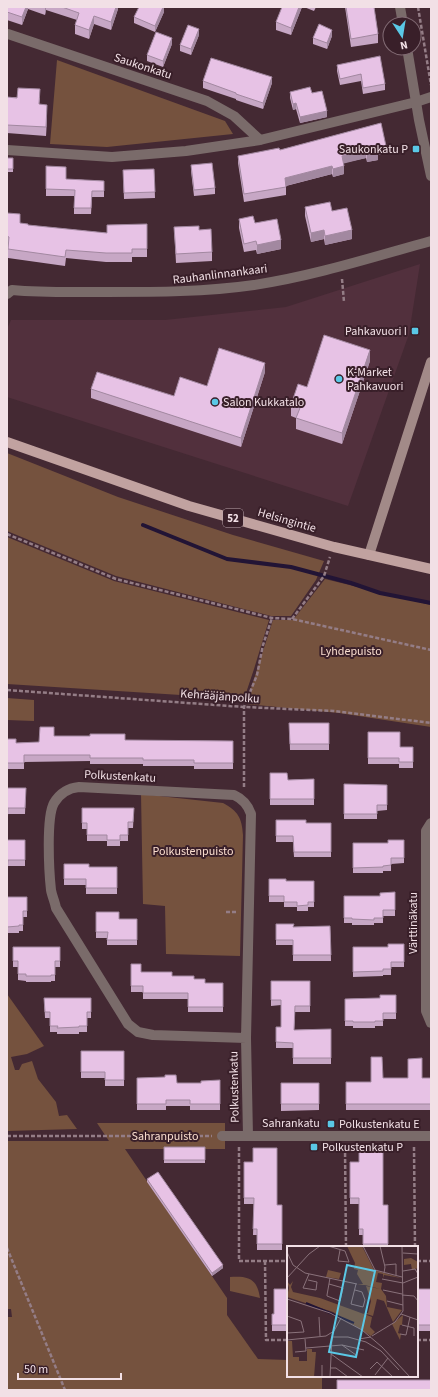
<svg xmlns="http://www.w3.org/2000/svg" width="438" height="1397" viewBox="0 0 438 1397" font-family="'Source Sans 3',sans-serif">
  <rect width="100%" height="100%" fill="#442933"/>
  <path fill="#52303d" d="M 420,264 L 409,334 L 348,506 L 7,397 L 7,329 L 11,320 L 165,320 L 286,307 Z"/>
  <path fill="#75523e" d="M 57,60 L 225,121 L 233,134 L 107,147 L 50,144 Z
    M 7,453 L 118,497 L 233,535 L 324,561 L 316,580 L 291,616 L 271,616 L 116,576 L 7,531 Z
    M 7,537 L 114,581 L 269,620 L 254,669 L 244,699 L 7,684 Z
    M 325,579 L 431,605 L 431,727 L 339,713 L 246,704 L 273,620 L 293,620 Z
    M 7,698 L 34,700 L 34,721 L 7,720 Z
    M 141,794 L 223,803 C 238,811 242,818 243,835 L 240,956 L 166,954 L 165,906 L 143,904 Z
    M 7,994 L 44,1046 L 27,1054 L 11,1057 L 15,1070 L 19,1070 L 22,1064 L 32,1061 L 38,1079 L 56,1102 L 59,1116 L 67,1115 L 77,1129 L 7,1131 Z
    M 97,1123 L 225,1123 L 225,1149 L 125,1149 L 227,1298 L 227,1315 L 258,1359 L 288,1360 L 288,1376 L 322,1376 L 322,1390 L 7,1390 L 7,1317 L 12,1317 L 11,1309 L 7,1309 L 7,1141 L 109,1141 Z
    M 230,1277 C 248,1276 257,1278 260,1298 L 230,1291 Z"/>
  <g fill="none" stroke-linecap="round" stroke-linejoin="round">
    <path stroke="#221435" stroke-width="4" d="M 143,525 L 227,559 L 291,567 L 351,583 L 380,593 L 431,603"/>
    <path stroke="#947d86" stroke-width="2.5" stroke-dasharray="4 2" stroke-linecap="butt" d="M 418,7 L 431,85
      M 342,279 L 344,302
      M 7,534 L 116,579 L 272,618 L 292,619 L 431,650
      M 292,619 L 324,576 L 330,557
      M 7,690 L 244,707 L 334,711 L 431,723
      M 244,787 L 244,707 L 257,675 L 263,645 L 272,618
      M 226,912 L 238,912
      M 7,1136 L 212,1136
      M 239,1147 L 239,1261 L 288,1261
      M 345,1147 L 346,1247
      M 414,1147 L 415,1247
      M 7,1248 L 65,1390
      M 265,1261 L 266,1340 L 288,1340
      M 417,1261 L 431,1261
      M 417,1340 L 431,1340"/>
    <path stroke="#7a6b6a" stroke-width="10" d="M 8,34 L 207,101 L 234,116 L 260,140
      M 7,150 L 112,157 L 186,151 L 260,140 L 416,102 L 431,97
      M 431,823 L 426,831 L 426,1011 L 431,1023
      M 246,1038 L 153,1035 L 138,1032 L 128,1024 L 56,908 C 55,902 52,896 51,890 C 49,872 46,817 54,803 C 60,793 68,788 79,787 L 234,795 C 243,799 248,805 251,814 L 246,1038 L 248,1136
      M 222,1136 L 431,1136"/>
    <path stroke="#7a6b6a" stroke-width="10" d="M 400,7 L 403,24
      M 407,48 L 419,120 L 431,176
      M 7,294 L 12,290 C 44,293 75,292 106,292 C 156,292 205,292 254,285 C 314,276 373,257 431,241"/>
    <path stroke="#a28a88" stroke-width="10" d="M 369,555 L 431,362"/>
    <path stroke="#c1a2a0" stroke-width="10" d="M 7,442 L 189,506 L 334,547 L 431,569"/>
  </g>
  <path fill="#c7a7c5" d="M 7,7 L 118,7 L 118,9 L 111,30 L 94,24 L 89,39 L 75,34 L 75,25 L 77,20 L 46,10 L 45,15 L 28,9 L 22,25 L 7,20 Z
    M 164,7 L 164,12 L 155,32 L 134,23 L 134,17 Z
    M 302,7 L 291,35 L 276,30 L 276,22 Z
    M 304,7 L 316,7 L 314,11 Z
    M 345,7 L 374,7 L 378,34 L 378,43 L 351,47 Z
    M 199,35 L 191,55 L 180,51 L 180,45 Z
    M 332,36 L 327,49 L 313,44 L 313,38 Z
    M 172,44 L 163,67 L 147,61 L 147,55 Z
    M 337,65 L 385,84 L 385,90 L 363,94 L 361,81 L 340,85 L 337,71 Z
    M 203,81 L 272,83 L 263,109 L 236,100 L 236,99 L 203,88 Z
    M 290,92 L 312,93 L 327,117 L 300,123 L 296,109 L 293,110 L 290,98 Z
    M 7,97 L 40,98 L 39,104 L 47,113 L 46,136 L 7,133 Z
    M 381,123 L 386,153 L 378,155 L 378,160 L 367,162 L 366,158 L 343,163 L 344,174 L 333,177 L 332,174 L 286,186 L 286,195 L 244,202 L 238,163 L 238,156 L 280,150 Z
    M 7,158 L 13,158 L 13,172 L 7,172 Z
    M 191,165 L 215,188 L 215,194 L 194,196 L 191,171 Z
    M 46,166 L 66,179 L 104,181 L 104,197 L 92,197 L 91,214 L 74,214 L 74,196 L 46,196 Z
    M 154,169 L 155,198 L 124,199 L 123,170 Z
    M 305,207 L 332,211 L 352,239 L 325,245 L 324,239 L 311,242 L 305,216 Z
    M 7,213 L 20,223 L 28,225 L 107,233 L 147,224 L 147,257 L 132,257 L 132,262 L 106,262 L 66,258 L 65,266 L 8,258 L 8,245 L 7,245 Z
    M 239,219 L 255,223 L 281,249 L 257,254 L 256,250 L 244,252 L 239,228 Z
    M 174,227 L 199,230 L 212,252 L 212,261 L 176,263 Z
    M 370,361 L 342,444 L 296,429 L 296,418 L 291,416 L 291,405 L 307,387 Z
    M 265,372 L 241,447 L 91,398 L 91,389 L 174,396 L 207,386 Z
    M 289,723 L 329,723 L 329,750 L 290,750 Z
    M 368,732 L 400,747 L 413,747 L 413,768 L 399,768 L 399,764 L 368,764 Z
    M 54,736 L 125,740 L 233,741 L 233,769 L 194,769 L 194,766 L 143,766 L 143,764 L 90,764 L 90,761 L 24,762 L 24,769 L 7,769 L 7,739 L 16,743 L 39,742 Z
    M 270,773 L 288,780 L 314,779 L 314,805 L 270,805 Z
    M 344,784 L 387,785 L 387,810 L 377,811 L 377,819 L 344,819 Z
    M 7,788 L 26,788 L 25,814 L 8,814 L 7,831 Z
    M 82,808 L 134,808 L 133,828 L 128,828 L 128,841 L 120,841 L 120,846 L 107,846 L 107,841 L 87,841 L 87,829 L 82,829 Z
    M 276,820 L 306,823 L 331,823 L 331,857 L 294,857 L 293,842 L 276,842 Z
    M 7,840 L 25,840 L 25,866 L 8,866 L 7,880 Z
    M 404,840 L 404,863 L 391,864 L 391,871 L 383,871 L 383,873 L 353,873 L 353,843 L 388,843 Z
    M 64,864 L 89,867 L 117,867 L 117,894 L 86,894 L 86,885 L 64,885 Z
    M 269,879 L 286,881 L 314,881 L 314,907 L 308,907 L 308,911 L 297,911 L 297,907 L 284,907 L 284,902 L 269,902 Z
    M 395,892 L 395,916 L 383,916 L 383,923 L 374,923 L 374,925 L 352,925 L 352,923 L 344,923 L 344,896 L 380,896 Z
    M 7,897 L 27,897 L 27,917 L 23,917 L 23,931 L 19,931 L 19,933 L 7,933 Z
    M 96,912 L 119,919 L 137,919 L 137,945 L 107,945 L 107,938 L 96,938 Z
    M 276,924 L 293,927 L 330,926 L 331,961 L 293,961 L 293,945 L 276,945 Z
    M 404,944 L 404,967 L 391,967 L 391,975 L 383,975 L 383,976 L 353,977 L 353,947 L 388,947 Z
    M 13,947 L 60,947 L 60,967 L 55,967 L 55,981 L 51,981 L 51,982 L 26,982 L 26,981 L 18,980 L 18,967 L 13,967 Z
    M 131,964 L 141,972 L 194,979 L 205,983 L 223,983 L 223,1012 L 188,1012 L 188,999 L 143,999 L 143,992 L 131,992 Z
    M 271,981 L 310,981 L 310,1012 L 295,1012 L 294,1030 L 331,1029 L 331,1064 L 293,1064 L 293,1048 L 276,1048 L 276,1027 L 281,1027 L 281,1005 L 271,1006 Z
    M 396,995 L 396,1019 L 383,1019 L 383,1026 L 375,1026 L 375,1028 L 353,1028 L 353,1026 L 345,1026 L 345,999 L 380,998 Z
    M 44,998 L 91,998 L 91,1018 L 87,1018 L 87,1032 L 79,1032 L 79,1034 L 57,1034 L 57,1032 L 50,1032 L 50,1018 L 45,1018 Z
    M 81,1051 L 124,1051 L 124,1086 L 105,1086 L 105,1078 L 81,1078 Z
    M 137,1078 L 177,1083 L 201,1083 L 220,1080 L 220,1110 L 190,1110 L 190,1106 L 166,1106 L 166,1110 L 137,1110 Z
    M 383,1078 L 431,1078 L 431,1110 L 346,1110 L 346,1082 L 371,1082 Z
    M 281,1083 L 319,1083 L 319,1110 L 281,1111 Z
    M 164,1147 L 205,1147 L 205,1163 L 164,1163 Z
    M 244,1162 L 277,1205 L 282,1205 L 282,1250 L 257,1250 L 257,1235 L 253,1235 L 254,1204 L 244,1204 Z
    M 350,1162 L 383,1205 L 388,1205 L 388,1247 L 363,1247 L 363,1235 L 359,1235 L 359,1204 L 350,1204 Z
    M 147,1179 L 223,1268 L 212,1276 L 147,1182 Z
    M 288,1289 L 288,1331 L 272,1331 L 272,1314 L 274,1314 Z
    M 417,1289 L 431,1289 L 431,1331 L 417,1331 Z"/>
  <path fill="#a288a0" d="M 26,7 L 28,7 L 28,9 L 22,25 L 22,17 Z
    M 45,7 L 46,7 L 46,10 L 45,15 Z
    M 116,7 L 118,7 L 118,9 L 111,30 L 111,22 Z
    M 163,7 L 164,7 L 164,12 L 155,32 L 155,26 Z
    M 299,7 L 302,7 L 291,35 L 291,28 Z
    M 94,16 L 94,24 L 89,39 L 89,30 Z
    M 199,29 L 199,35 L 191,55 L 191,49 Z
    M 332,30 L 332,36 L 327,49 L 327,43 Z
    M 172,38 L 172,44 L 163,67 L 163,61 Z
    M 272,77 L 272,83 L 263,109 L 263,103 Z
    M 296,103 L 296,109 L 293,110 L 293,104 Z
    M 47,105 L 47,113 L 46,136 L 46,127 Z
    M 327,111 L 327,117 L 300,123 L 300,117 Z
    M 386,146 L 386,153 L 378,155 L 378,160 L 367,162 L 367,155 L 377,148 Z
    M 366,150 L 366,158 L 342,164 L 342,156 Z
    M 332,166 L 332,174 L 285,186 L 285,178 Z
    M 344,166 L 344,174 L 333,177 L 333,169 Z
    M 324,230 L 324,239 L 311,242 L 311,233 Z
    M 352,230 L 352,239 L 325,245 L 325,236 Z
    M 281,240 L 281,249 L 257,254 L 257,245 Z
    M 370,350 L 370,361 L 342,444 L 342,433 Z
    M 265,363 L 265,372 L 241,447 L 241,438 Z
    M 223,1265 L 223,1268 L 212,1276 L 212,1273 Z"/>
  <path fill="#e7c2e5" stroke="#a288a0" d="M 7,7 L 26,7 L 22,17 L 7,12 Z
    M 62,7 L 116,7 L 111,22 L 94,16 L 89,30 L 75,25 L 79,13 Z
    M 139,7 L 163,7 L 155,26 L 134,17 Z
    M 282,7 L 299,7 L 291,28 L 276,22 Z
    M 346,7 L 374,7 L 378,34 L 351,39 Z
    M 319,24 L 332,30 L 327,43 L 313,38 Z
    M 188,25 L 199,29 L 191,49 L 180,45 Z
    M 156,32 L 172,38 L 163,61 L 147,55 Z
    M 380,56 L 385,84 L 363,88 L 361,74 L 340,79 L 337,65 Z
    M 211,58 L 272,77 L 263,103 L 236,94 L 236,93 L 203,81 Z
    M 310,87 L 312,93 L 322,91 L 327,111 L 300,117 L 296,103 L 293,104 L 290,92 Z
    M 18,88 L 40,89 L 39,104 L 47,105 L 46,127 L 7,125 L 7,97 L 17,98 Z
    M 381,123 L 386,146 L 377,148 L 378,152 L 367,155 L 366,150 L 342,156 L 344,166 L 333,169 L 332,166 L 285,178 L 286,187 L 244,194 L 238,156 L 279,148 L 280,150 Z
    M 7,158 L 13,158 L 13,169 L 7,169 Z
    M 212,163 L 215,188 L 194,190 L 191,165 Z
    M 46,166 L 66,167 L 66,179 L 104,181 L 104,191 L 92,191 L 91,208 L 74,208 L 75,190 L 46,189 Z
    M 154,169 L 155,192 L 124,193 L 123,170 Z
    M 330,202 L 332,211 L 347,208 L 352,230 L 325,236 L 324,230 L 311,233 L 305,207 Z
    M 7,213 L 20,214 L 20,223 L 28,224 L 28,225 L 107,233 L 107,225 L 147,224 L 147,249 L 132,249 L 132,253 L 106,253 L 66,250 L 65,257 L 8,249 L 9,237 L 7,236 Z
    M 253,216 L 255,223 L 277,219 L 281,240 L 257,245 L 256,241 L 244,244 L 239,219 Z
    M 199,226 L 199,230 L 211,229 L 212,252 L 176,254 L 174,227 Z
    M 324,335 L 370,350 L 342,433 L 296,418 L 300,408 L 291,405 L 298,384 L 307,387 Z
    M 219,348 L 265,363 L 241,438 L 91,389 L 97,372 L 174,396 L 180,377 L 207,386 Z
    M 289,723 L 329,723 L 329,744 L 290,744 Z
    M 40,727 L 54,727 L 54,736 L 90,736 L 90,734 L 125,734 L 125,740 L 233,741 L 233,763 L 194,763 L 194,760 L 143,760 L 143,758 L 90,758 L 90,755 L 24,755 L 24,763 L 7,763 L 7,739 L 16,739 L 16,743 L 39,742 Z
    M 368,732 L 400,732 L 400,747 L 413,747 L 413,762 L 399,762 L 399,758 L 368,758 Z
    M 270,773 L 287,773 L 288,780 L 314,779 L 314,799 L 270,799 Z
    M 344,784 L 387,785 L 387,805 L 377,805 L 377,814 L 344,814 Z
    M 7,788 L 26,788 L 25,808 L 8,808 L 7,824 Z
    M 82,808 L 134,808 L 133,822 L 128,822 L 128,835 L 120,835 L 120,840 L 107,840 L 107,835 L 87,835 L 87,823 L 82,823 Z
    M 276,820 L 306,820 L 306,823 L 331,823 L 331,852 L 294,852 L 293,836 L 276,836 Z
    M 7,840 L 25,840 L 25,860 L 8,860 L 7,874 Z
    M 388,840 L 404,840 L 404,858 L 391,858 L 391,865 L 383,866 L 383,867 L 353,868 L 353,843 L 388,843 Z
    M 64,864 L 89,864 L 89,867 L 117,867 L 117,888 L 86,888 L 86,879 L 64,879 Z
    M 269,879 L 286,879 L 286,881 L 314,881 L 314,902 L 308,902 L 308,905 L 297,906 L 297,902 L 284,902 L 284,896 L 269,896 Z
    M 395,892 L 395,910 L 383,910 L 383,918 L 374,918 L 374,920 L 352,919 L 352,918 L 344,918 L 344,896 L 380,896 L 380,893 Z
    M 7,897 L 27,897 L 27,911 L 23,911 L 23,925 L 19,925 L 19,926 L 7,927 Z
    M 96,912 L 119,912 L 119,919 L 137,919 L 137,940 L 107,940 L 108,932 L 96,932 Z
    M 276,924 L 294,924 L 293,927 L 330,926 L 331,955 L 293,955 L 293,940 L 276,940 Z
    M 388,944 L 404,944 L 404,962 L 391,962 L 391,969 L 383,969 L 383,971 L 353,972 L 353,947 L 388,947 Z
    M 13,947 L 60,947 L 60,961 L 55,961 L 55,975 L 51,975 L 51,976 L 26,976 L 26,974 L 18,974 L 18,961 L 13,961 Z
    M 131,964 L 141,964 L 141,972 L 172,972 L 172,976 L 194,976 L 194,979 L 205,979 L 205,983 L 223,983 L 223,1007 L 188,1007 L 188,993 L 143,993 L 143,986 L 131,986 Z
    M 271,981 L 310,981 L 310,1006 L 295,1006 L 294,1030 L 331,1029 L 331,1058 L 293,1058 L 293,1043 L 276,1042 L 276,1027 L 281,1027 L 281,1000 L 271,1000 Z
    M 380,995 L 396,995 L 396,1013 L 383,1013 L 383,1021 L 375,1021 L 375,1022 L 353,1022 L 353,1021 L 345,1021 L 345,999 L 380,998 Z
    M 44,998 L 91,998 L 91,1012 L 87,1012 L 87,1026 L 79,1026 L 79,1027 L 57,1028 L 58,1026 L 50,1026 L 50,1012 L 45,1012 Z
    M 81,1051 L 124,1051 L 124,1080 L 105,1080 L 105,1072 L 81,1072 Z
    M 371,1057 L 382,1057 L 383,1078 L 408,1078 L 408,1059 L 422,1058 L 422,1078 L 431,1078 L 431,1104 L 346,1104 L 346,1082 L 371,1082 Z
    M 165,1075 L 176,1075 L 177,1083 L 201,1083 L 201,1081 L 220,1080 L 220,1104 L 190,1104 L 190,1100 L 166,1100 L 166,1104 L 137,1104 L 137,1078 L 165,1077 Z
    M 281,1083 L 319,1083 L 319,1104 L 281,1104 Z
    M 164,1147 L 205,1147 L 205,1160 L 164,1160 Z
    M 383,1147 L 383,1205 L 388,1205 L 388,1244 L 363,1244 L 363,1229 L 359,1229 L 359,1198 L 350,1198 L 350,1162 L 359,1162 L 359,1148 Z
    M 253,1148 L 277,1148 L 277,1205 L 282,1205 L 282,1244 L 257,1244 L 257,1229 L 253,1229 L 254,1198 L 244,1198 L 244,1162 L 253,1162 Z
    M 158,1172 L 223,1265 L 212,1273 L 147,1179 Z
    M 274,1289 L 288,1289 L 288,1325 L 272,1325 L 272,1314 L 274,1314 Z
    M 417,1289 L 431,1289 L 431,1325 L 417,1325 Z
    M 337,1380 L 431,1380 L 431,1390 L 337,1390 Z"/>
  <g fill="#5ac8e6" stroke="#391f29" stroke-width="1.5">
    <rect x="412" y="145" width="8" height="8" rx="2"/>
    <rect x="411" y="327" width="8" height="8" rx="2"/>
    <circle cx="339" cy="379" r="4"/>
    <circle cx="215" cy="402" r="4"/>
    <rect x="327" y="1120" width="8" height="8" rx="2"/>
    <rect x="310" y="1143" width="8" height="8" rx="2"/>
  </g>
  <g text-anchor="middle" stroke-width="4" stroke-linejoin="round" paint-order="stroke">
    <rect fill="#391f29" stroke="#baa6ad" stroke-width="1" x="223" y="509" width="20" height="18" rx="3"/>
    <g font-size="11" font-weight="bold" fill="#f2e0e6">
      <text x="233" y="522">52</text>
    </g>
    <g font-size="12" fill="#f2e0e6" stroke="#391f29">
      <text transform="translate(143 66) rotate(18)" y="4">Saukonkatu</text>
      <text transform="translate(220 274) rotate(-7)" y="4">Rauhanlinnankaari</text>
      <text transform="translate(287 520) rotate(16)" y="4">Helsingintie</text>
      <text transform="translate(220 696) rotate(4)" y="4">Kehrääjänpolku</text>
      <text transform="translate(120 776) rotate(3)" y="4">Polkustenkatu</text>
      <text transform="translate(413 923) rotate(-90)" y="4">Värttinäkatu</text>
      <text transform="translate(234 1087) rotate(-91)" y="4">Polkustenkatu</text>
      <text x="291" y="1127">Sahrankatu</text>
    </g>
    <g font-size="12" fill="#f2e0e6" stroke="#391f29" text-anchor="start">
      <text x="408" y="153" text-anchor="end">Saukonkatu P</text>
      <text x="407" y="335" text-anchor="end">Pahkavuori I</text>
      <text x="347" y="376">K-Market<tspan x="347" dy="14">Pahkavuori</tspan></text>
      <text x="223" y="406">Salon Kukkatalo</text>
      <text x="339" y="1128">Polkustenkatu E</text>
      <text x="322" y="1151">Polkustenkatu P</text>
    </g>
    <g font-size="12" fill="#fadecf" stroke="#391f29">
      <text x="351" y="655">Lyhdepuisto</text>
      <text x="193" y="855">Polkustenpuisto</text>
      <text x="165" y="1140">Sahranpuisto</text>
    </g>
  </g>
  <g transform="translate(287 1246)">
    <rect width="131" height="131" fill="#442933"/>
    <path d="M 60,0 L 75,0 L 87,24 L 114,32 L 97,29 L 96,32 L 96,28 L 91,27 L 89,36 L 95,37 L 94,43 L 99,50 L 100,61 L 115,64 L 106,76 L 97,55 L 90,53 L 86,70 L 76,67 L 81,67 L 84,55 L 79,40 L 93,43 L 78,39 L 70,39 L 76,38 L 70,28 L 71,24 L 67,23 L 68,17 ZM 124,12 L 131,16 L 131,22 L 125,24 L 124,18 L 117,19 L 117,13 ZM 41,24 L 54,27 L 52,33 L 39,31 ZM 0,35 L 3,39 L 6,35 L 4,41 L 6,46 L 33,52 L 85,71 L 83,81 L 88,86 L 84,90 L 46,66 L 0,51 L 2,42 ZM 116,69 L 115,79 L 113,79 L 111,87 L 114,88 L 113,94 L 105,78 ZM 0,95 L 5,95 L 6,111 L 12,111 L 12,115 L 20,115 L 20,103 L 25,103 L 25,106 L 29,106 L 27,131 L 0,131 Z" fill="#75523e"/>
    <path fill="none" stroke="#221435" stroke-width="2" d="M 19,57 L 67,77"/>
    <path fill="none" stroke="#8a727b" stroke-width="1" d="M 41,0 L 58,5 L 62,16 L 51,15 L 53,4M 76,0 L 88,24 L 115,31M 93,0 L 98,21 L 97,27M 0,6 L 6,19 L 18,27 L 70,38M 116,7 L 131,8M 98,19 L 109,18 L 109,29M 116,25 L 128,23 L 131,28M 0,32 L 22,8 L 33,0M 95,33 L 116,37 L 131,31M 21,34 L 30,36 L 29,44 L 16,42 L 22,28M 42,38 L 56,42 L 53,55 L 40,50 L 40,49 L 43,32M 68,44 L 75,46 L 78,54 L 76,61 L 64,58 L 69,38M 96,44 L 115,48M 115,49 L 127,50 L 131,55M 0,53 L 43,67 L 75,84 L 95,101 L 123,131M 100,55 L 116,59M 114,68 L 131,74M 0,70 L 14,75 L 17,86 L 0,87M 32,71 L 33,90M 115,79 L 127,82 L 127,90M 113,88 L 119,89 L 123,71M 85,90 L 108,76 L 116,65 L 115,0M 45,91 L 61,91 L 79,96 L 94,105 L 112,124M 72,93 L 84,91M 0,94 L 39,90 L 47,85 L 54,72M 55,99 L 69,109M 19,102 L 55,99 L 77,104M 8,106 L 19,105 L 18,93M 44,108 L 76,131M 35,119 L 35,131 L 43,131M 44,122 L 49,122 L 61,131M 83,123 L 90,116 L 106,131M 88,129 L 101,112M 43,131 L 45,91"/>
    <path fill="#5ac8e6" fill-opacity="0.15" stroke="#5ac8e6" stroke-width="2" d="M 60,19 L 88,25 L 69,111 L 42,106 Z"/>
    <rect width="131" height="131" fill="none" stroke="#f2e0e6" stroke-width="2"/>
  </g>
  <rect width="438" height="1397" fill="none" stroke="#f2e0e6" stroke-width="16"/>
  <g transform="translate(402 36) rotate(168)"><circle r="19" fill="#391f29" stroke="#836c75"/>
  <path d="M0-3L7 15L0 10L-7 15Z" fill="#5ac8e6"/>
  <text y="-6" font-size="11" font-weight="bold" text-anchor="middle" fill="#f2e0e6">N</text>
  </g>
  <path d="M18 1373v6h103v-6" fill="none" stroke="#f2e0e6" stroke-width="2"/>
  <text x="24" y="1373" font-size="12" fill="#f2e0e6" stroke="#391f29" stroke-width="3" paint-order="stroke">50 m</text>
</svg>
